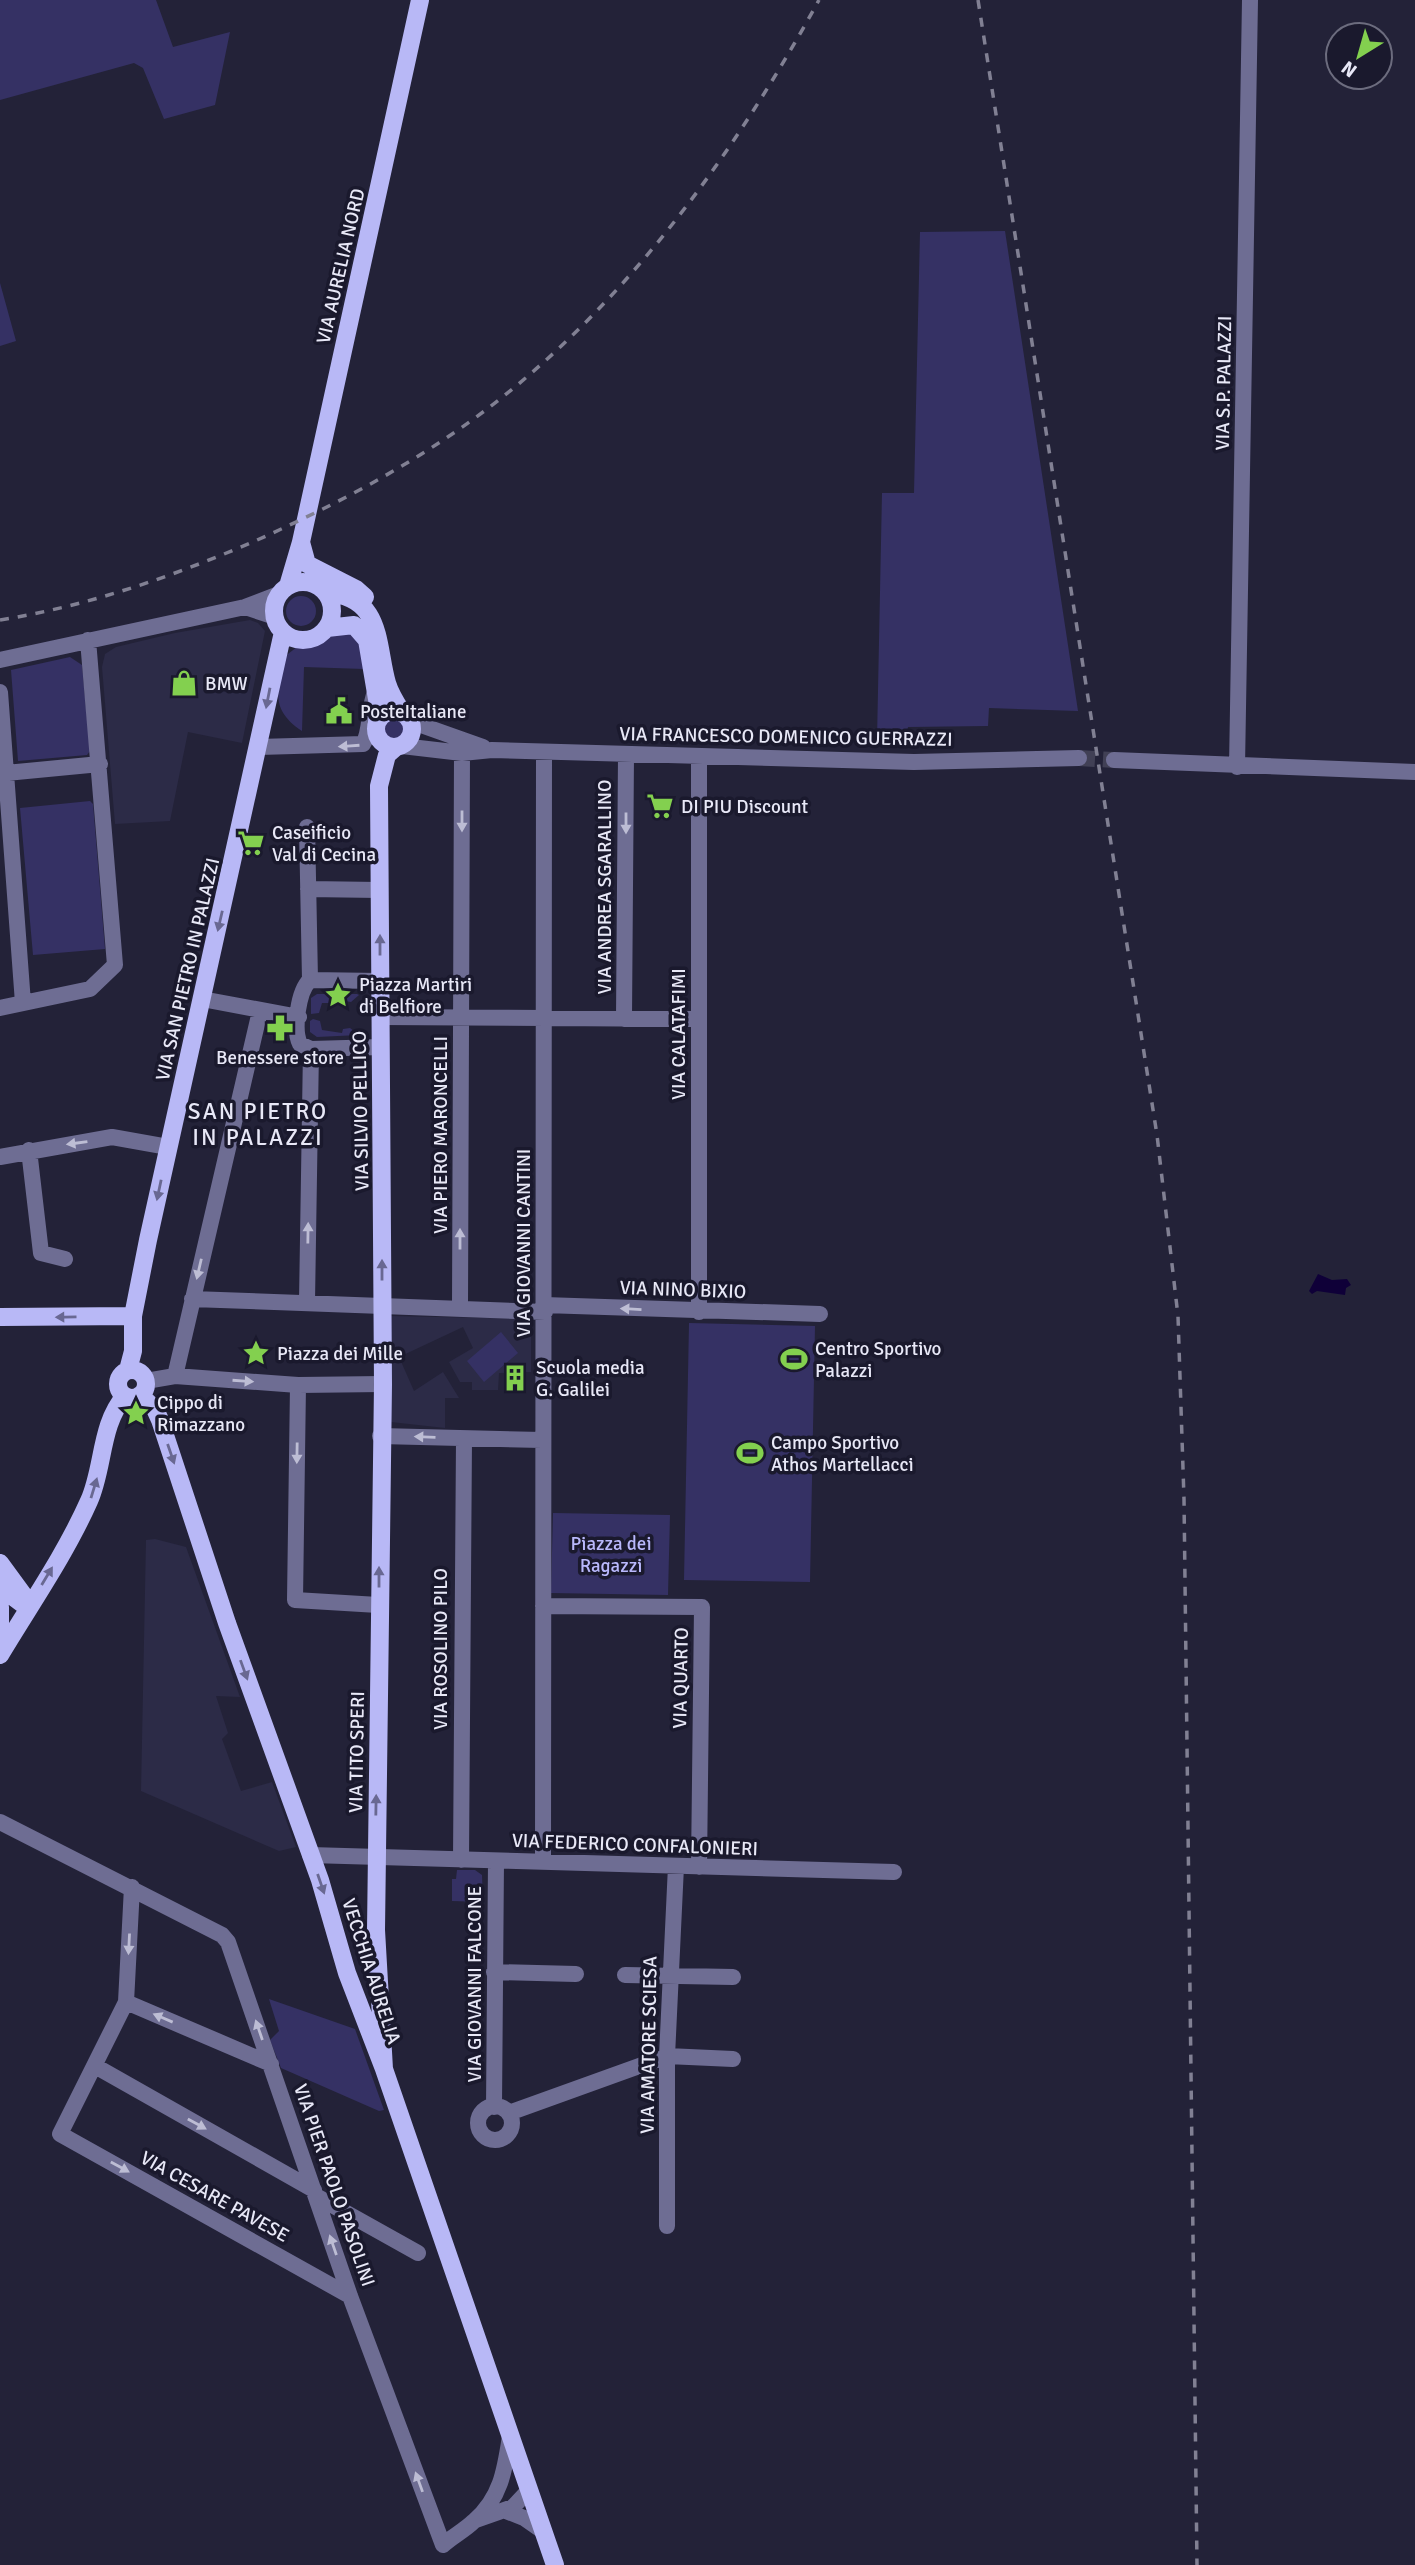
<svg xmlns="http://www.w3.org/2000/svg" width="1415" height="2565" viewBox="0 0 1415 2565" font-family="Signika,sans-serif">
  <rect width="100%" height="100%" fill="#232238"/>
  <path fill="#2c2b47" d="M 250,620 L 258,623 L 265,631 L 242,743 L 188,732 L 170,821 L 115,824 L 102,667 L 105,654 L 116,647 L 175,633 Z
    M 391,1316 L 531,1319 L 531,1372 L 499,1373 L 498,1390 L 472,1390 L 472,1382 L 460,1382 L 449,1362 L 473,1348 L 463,1327 L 399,1357 L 414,1391 L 443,1372 L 459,1398 L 445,1398 L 445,1428 L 391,1422 Z
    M 155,1539 L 186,1547 L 240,1697 L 216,1696 L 228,1733 L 222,1739 L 241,1791 L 272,1782 L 296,1847 L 279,1851 L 141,1791 L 146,1540 Z"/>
  <path fill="#353164" d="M 0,0 L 156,0 L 173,47 L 230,32 L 215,105 L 164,119 L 143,68 L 134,63 L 0,100 Z
    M 1005,231 L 1078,711 L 989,708 L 988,726 L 908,727 L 905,742 L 877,740 L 882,493 L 914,493 L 920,232 Z
    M 0,283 L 16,341 L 0,346 Z
    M286 611a15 15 0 1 1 30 0a15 15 0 1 1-30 0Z
    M 342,630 L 362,638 L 364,669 L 304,667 L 302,731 C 269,709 278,690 284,657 L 297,647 L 315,645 Z
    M 70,657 L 82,665 L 90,751 L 87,755 L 18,761 L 11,670 Z
    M382 728a12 12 0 1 1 24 0a12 12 0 1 1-24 0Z
    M 90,801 L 93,804 L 105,949 L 33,955 L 20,808 Z
    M 317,994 L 357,994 L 359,995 L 351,1002 L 333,999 L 330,1003 L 322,1003 L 319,1013 L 311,1014 L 311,998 Z
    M 313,1019 L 320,1021 L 322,1030 L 342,1033 L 343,1029 L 350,1028 L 359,1035 L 317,1037 L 310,1032 L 310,1021 Z
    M 689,1323 L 815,1326 L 810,1582 L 684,1580 Z
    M 501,1332 L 518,1353 L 484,1382 L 467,1361 Z
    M 553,1513 L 670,1515 L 668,1595 L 551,1593 Z
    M 457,1870 L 475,1870 L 482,1875 L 483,1902 L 452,1901 L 452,1879 L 456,1879 Z
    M 269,1999 L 355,2029 L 384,2110 L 379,2111 L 281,2068 L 270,2040 L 279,2031 Z"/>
  <path fill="#0f0038" d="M 1318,1274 L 1332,1280 L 1347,1279 L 1351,1285 L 1346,1288 L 1345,1295 L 1317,1291 L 1312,1294 L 1309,1291 Z"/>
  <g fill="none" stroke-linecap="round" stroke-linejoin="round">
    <path stroke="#414055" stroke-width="16" stroke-dasharray="16 8" stroke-linecap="butt" d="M 1079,758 L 1114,760"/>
    <path stroke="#6e6d93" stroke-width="16" d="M 245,607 L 275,617
      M 0,660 L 245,607 L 279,594
      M 0,692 L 23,1003
      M 408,716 L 421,725 L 483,747
      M 402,746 L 462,753 L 492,750 L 914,762 L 1079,758
      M 259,747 L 363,744 C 371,732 368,709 375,692
      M 699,756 L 699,1312
      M 1114,760 L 1415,772
      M 1237,767 L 1250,0
      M 6,773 L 100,764
      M 307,827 L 310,980
      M 308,889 L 379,890
      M 380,981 L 310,980 C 298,991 293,1030 300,1044 L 311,1049 L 381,1047
      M 202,999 L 299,1017
      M 0,1008 L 90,989 L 115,965 L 88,640
      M 380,1017 L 699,1019
      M 624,1019 L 626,755
      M 29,1150 L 41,1253 L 65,1259
      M 0,1157 L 112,1137 L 168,1147
      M 192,1299 L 545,1312
      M 307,1302 L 311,1049
      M 544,1305 L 820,1314
      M 460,1307 L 462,753
      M 175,1376 L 260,1011
      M 146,1381 L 175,1376 L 298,1385 L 383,1384
      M 298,1385 L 295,1600 L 378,1605
      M 380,1436 L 542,1440
      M 543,1606 L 702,1607 L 699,1867
      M 0,1822 L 222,1935 L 228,1942 L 350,2296 L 443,2545 C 453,2536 465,2530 474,2521 C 501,2498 505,2469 510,2436
      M 310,1855 L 894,1872
      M 461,1860 L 464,1439
      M 543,1861 L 544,752
      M 132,1887 L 126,2002 L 60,2134 L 350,2296
      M 494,1972 L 576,1974
      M 625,1975 L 733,1977
      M 126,2002 L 271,2064
      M 95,2066 L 314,2190
      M478 2123a17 17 0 1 1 34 0a17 17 0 1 1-34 0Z
      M 494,2107 L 496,1861
      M 509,2113 L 667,2056 L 733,2059
      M 316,2196 L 418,2253
      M 667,2226 L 667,2056 L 676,1866
      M 506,2511 L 524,2518 L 544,2532
      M 476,2520 L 513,2507 L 529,2490"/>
    <path stroke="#b8b8f6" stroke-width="18" d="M 301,542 L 307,564 L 356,589 L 365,597
      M274 611a29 29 0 1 1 58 0a29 29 0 1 1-58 0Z
      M 288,586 L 301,542 L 420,0
      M 326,593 C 383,596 376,644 387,683 C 390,693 396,703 402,712
      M 327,628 L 354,625 L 367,640 L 378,705 L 377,722
      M376 729a18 18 0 1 1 36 0a18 18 0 1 1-36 0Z
      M 0,1317 L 133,1316
      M118 1384a14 14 0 1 1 28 0a14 14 0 1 1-28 0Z
      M 128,1370 L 133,1351 L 133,1316 L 148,1240 L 283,632
      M 140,1395 L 155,1409 L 160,1420 L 227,1623 L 320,1880 L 347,1973 L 384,2069 L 555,2565
      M 0,1563 L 30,1604
      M 0,1587 L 28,1608
      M 0,1607 L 0,1635
      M 0,1655 C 30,1605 65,1555 89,1501 C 104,1468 100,1424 125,1396
      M 384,2069 L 376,1930 L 383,1384 L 379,786 L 387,755 L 395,748"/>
    <path stroke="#818093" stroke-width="3.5" stroke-dasharray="9 9" stroke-linecap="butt" d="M 978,0 L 1157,1135 L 1178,1316 L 1184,1499 L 1197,2565
      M 0,620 C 88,606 174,576 255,541 C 342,502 425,458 500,399 C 635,292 737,149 819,0"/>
  </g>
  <defs><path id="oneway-solid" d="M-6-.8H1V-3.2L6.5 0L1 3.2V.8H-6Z" transform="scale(1.75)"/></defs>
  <g fill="#696892">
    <use href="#oneway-solid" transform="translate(268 698) rotate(101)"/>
    <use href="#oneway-solid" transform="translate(220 921) rotate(103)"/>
    <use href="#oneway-solid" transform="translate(380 945) rotate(-90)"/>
    <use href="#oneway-solid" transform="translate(159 1190) rotate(102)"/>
    <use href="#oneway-solid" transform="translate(382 1270) rotate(-90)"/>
    <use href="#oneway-solid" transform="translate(66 1317) rotate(179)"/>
    <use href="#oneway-solid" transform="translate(171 1454) rotate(71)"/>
    <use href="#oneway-solid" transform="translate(94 1488) rotate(-73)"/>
    <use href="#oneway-solid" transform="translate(47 1576) rotate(-59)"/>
    <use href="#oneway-solid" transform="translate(379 1577) rotate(-90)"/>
    <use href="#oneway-solid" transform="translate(244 1670) rotate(70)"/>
    <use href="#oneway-solid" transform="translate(376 1805) rotate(-89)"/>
    <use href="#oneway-solid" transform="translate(321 1884) rotate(71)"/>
  </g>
  <g fill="#bdbdd4">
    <use href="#oneway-solid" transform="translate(349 746) rotate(176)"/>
    <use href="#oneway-solid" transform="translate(462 821) rotate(90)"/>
    <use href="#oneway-solid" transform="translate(626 823) rotate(90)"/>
    <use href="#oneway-solid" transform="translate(77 1143) rotate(172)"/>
    <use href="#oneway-solid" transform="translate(308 1233) rotate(-89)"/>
    <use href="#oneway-solid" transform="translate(460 1239) rotate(-90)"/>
    <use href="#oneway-solid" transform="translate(199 1269) rotate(103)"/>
    <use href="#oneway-solid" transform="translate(631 1309) rotate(-177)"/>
    <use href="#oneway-solid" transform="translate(243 1381) rotate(4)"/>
    <use href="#oneway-solid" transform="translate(425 1437) rotate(-178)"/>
    <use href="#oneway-solid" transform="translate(297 1453) rotate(91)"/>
    <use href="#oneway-solid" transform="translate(129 1944) rotate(93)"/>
    <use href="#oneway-solid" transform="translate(163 2018) rotate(-157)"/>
    <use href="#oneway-solid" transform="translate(259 2030) rotate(-109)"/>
    <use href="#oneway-solid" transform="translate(197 2124) rotate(29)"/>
    <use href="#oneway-solid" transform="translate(120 2167) rotate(29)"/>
    <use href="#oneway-solid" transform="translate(333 2245) rotate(-109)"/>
    <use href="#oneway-solid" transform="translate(419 2482) rotate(-110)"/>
  </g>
  <defs>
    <g id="shop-bare" transform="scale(2.1)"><path d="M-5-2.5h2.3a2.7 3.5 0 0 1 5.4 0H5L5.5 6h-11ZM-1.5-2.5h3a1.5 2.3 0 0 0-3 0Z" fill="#83d04f" stroke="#1a192d" stroke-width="2.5" paint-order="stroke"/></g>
    <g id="civic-bare" transform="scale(2.1)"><path d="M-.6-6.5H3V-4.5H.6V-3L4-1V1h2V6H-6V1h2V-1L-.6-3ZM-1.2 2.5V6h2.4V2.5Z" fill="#83d04f" stroke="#1a192d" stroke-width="2.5" paint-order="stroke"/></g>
    <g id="supermarket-bare" transform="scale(2.1)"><path d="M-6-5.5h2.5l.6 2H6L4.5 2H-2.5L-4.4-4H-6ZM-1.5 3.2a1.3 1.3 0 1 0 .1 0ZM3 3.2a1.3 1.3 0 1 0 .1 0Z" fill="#83d04f" stroke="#1a192d" stroke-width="2.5" paint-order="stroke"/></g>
    <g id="sight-bare" transform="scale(2.1)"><path d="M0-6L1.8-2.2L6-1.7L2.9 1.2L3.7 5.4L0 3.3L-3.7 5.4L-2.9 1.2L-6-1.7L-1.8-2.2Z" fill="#83d04f" stroke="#1a192d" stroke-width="2.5" paint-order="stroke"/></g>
    <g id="pharmacy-bare" transform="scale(2.1)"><path d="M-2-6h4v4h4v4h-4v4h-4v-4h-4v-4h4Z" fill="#83d04f" stroke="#1a192d" stroke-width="2.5" paint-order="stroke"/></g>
    <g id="stadium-bare" transform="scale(2.1)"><path d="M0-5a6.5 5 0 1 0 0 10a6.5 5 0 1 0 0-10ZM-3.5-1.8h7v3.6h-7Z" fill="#83d04f" stroke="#1a192d" stroke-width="2.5" paint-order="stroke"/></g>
    <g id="building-bare" transform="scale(2.1)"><path d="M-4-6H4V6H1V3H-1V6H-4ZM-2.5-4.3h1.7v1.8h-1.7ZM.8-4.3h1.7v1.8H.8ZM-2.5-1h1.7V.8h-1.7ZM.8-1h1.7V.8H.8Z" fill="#83d04f" stroke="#1a192d" stroke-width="2.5" paint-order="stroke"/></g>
  </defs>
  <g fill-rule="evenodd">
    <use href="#shop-bare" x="184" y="683"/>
    <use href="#civic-bare" x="339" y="711"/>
    <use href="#supermarket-bare" x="660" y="806"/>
    <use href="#supermarket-bare" x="251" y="843"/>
    <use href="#sight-bare" x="338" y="995"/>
    <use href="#pharmacy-bare" x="280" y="1028"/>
    <use href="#sight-bare" x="256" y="1353"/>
    <use href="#stadium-bare" x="794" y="1359"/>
    <use href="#building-bare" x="515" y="1378"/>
    <use href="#sight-bare" x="136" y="1413"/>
    <use href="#stadium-bare" x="750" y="1453"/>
  </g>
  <g text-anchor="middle" stroke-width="7" stroke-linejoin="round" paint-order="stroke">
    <g font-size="19" fill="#e8e8f7" stroke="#1a192d">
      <text transform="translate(340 266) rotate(-77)" y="7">VIA AURELIA NORD</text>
      <text transform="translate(1223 383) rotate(-89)" y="7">VIA S.P. PALAZZI</text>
      <text transform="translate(786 736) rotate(1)" y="7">VIA FRANCESCO DOMENICO GUERRAZZI</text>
      <text transform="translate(604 887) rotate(-90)" y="7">VIA ANDREA SGARALLINO</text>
      <text transform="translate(187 969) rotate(-77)" y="7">VIA SAN PIETRO IN PALAZZI</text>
      <text transform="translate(678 1034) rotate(-90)" y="7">VIA CALATAFIMI</text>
      <text transform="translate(360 1111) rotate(-91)" y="7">VIA SILVIO PELLICO</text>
      <text transform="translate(440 1135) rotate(-90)" y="7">VIA PIERO MARONCELLI</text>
      <text transform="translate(523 1243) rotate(-90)" y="7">VIA GIOVANNI CANTINI</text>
      <text transform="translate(683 1289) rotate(2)" y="7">VIA NINO BIXIO</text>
      <text transform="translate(440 1649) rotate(-90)" y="7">VIA ROSOLINO PILO</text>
      <text transform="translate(680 1678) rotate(-89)" y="7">VIA QUARTO</text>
      <text transform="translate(356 1752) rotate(-89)" y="7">VIA TITO SPERI</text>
      <text transform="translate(635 1844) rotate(2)" y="7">VIA FEDERICO CONFALONIERI</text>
      <text transform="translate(372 1971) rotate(72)" y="7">VECCHIA AURELIA</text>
      <text transform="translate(474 1984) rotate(-90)" y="7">VIA GIOVANNI FALCONE</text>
      <text transform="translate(648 2045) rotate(-89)" y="7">VIA AMATORE SCIESA</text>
      <text transform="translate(335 2185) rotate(71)" y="7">VIA PIER PAOLO PASOLINI</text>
      <text transform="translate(215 2196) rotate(29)" y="7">VIA CESARE PAVESE</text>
    </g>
    <g font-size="19" fill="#e8e8f7" stroke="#1a192d" text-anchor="start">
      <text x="205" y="690">BMW</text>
      <text x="360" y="718">PosteItaliane</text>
      <text x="681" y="813">DI PIU Discount</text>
      <text x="272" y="839">Caseificio<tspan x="272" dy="22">Val di Cecina</tspan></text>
      <text x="359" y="991">Piazza Martiri<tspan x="359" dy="22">di Belfiore</tspan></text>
      <text x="280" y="1064" text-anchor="middle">Benessere store</text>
      <text x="815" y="1355">Centro Sportivo<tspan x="815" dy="22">Palazzi</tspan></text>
      <text x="277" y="1360">Piazza dei Mille</text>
      <text x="536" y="1374">Scuola media<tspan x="536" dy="22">G. Galilei</tspan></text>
      <text x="157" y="1409">Cippo di<tspan x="157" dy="22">Rimazzano</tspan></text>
      <text x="771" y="1449">Campo Sportivo<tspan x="771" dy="22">Athos Martellacci</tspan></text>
    </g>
    <g font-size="19" fill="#b9b8fc" stroke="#1a192d">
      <text x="611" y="1550">Piazza dei<tspan x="611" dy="22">Ragazzi</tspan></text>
    </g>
    <g font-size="23" letter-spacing="2" fill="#e8e8f7" stroke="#1a192d">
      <text x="258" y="1119">SAN PIETRO<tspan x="258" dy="26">IN PALAZZI</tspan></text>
    </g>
  </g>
  <g transform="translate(1359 56) rotate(217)"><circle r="33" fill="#1a192d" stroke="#6c6c7e" stroke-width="2"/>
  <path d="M0-5L12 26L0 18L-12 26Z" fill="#83d04f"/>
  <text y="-10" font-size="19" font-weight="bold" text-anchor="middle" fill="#e8e8f7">N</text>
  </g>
</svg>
